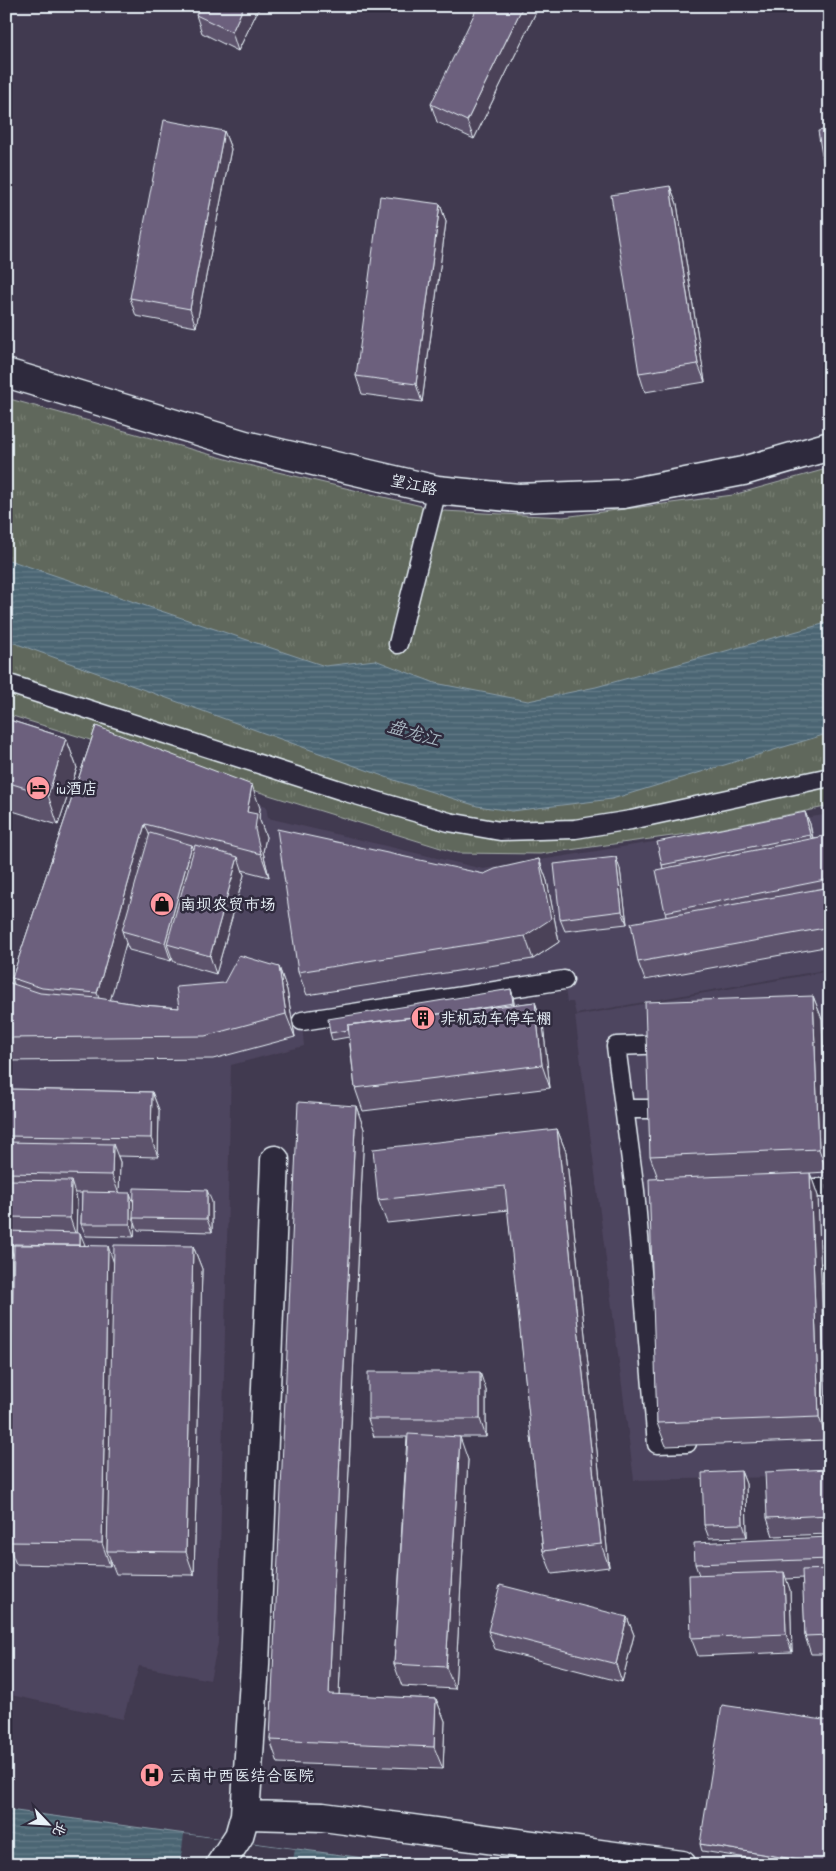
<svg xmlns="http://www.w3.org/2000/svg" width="836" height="1871" viewBox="0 0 836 1871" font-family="Dekko,'LXGW WenKai TC',sans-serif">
  <defs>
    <pattern id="park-tufts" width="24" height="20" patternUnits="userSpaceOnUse" patternTransform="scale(1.25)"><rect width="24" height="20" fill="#60685b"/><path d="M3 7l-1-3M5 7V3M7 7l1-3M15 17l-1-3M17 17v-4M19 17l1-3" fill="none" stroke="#777e73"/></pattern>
    <pattern id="water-rules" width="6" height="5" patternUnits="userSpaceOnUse" patternTransform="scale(1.25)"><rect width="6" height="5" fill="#4c6573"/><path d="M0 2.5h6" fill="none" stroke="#667c88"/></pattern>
  </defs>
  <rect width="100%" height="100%" fill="#413a50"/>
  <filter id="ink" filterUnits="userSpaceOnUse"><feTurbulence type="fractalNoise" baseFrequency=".02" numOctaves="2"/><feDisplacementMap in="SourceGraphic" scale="10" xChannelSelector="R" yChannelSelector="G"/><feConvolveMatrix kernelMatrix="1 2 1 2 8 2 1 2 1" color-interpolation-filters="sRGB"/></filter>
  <g filter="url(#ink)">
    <path fill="#4e455e" d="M 98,742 L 266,806 L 268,818 L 483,869 L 830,814 L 830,969 L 576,1014 L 573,1002 L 567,1002 L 562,970 L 301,1014 L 304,1046 L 231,1065 L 218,1643 L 210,1680 L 139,1666 L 123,1719 L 6,1694 L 6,990 L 13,990 Z
      M 830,971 L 830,1476 L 634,1480 L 575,1016 Z"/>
    <path fill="url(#park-tufts)" stroke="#a4acaa" d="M 6,398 L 248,465 L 443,511 L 563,517 L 733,495 L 830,468 L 830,806 L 709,831 L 540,854 L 457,853 L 6,714 Z"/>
    <path fill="url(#water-rules)" stroke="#8a9da8" d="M 6,559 L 325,666 L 375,660 L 435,683 L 528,701 L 596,687 L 830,622 L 830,733 L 612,799 L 512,811 L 477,806 L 394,780 L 6,640 Z
      M 6,1809 L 16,1811 L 415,1865 L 50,1865 L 6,1859 Z"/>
    <path fill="#413a50" d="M 184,1834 L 295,1849 L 292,1865 L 180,1865 Z"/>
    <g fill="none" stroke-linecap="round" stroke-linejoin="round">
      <g stroke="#e8f1f8" stroke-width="21">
        <path id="lane" d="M 398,644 L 437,490
          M 6,683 L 346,792 L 449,822 L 500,831 L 575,829 L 631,820 L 830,777
          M 302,1021 L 564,980
          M 800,1038 L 830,1037
          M 669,1044 L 616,1046 L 635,1191 L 657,1444 L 687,1443
          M 624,1109 L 671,1109
          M 802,1110 L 830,1110
          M 793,1188 L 830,1188
          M 798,1274 L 830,1273
          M 801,1359 L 814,1359 L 830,1365"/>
      </g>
      <g stroke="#e8f1f8" stroke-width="31">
        <path id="street" d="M 6,373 L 245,445 L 437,490 L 518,498 L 623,494 L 743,471 L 830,446
          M 245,1815 L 255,1665 L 275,1160
          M 220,1865 L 239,1836 L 245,1815 L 323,1817 L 682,1865"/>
      </g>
      <use href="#lane" stroke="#2f2a3d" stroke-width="18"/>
      <use href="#street" stroke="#2f2a3d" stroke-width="28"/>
    </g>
    <path fill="#5d536c" stroke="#e8f1f8" d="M 260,6 L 238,51 L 202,33 L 196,15 Z
      M 536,12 L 474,139 L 437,122 L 431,104 Z
      M 224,131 L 231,149 L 196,327 L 136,316 L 130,298 Z
      M 670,186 L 677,204 L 705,382 L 645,392 L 639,373 Z
      M 440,204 L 446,222 L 422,402 L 362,394 L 356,376 Z
      M 6,719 L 66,738 L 77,768 L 58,825 L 6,809 Z
      M 96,726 L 260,808 L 259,818 L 266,837 L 263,852 L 269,877 L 242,870 L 244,875 L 216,974 L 174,962 L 172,958 L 171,961 L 129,950 L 126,943 L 110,1000 L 143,1005 L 179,1008 L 224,983 L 279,967 L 287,990 L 295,1037 L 213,1059 L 6,1061 L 6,978 L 10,983 L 14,984 L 12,978 Z
      M 805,812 L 810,824 L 813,838 L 830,835 L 830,946 L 645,980 L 638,962 L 666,916 L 665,912 L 663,869 L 662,865 Z
      M 539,859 L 547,881 L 559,942 L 533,959 L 307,995 L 298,972 L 484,874 Z
      M 620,869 L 627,924 L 565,931 L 560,919 Z
      M 511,989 L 513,996 L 514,1005 L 535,1002 L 543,1025 L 550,1088 L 363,1111 L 355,1088 L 349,1037 L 332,1040 L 330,1033 Z
      M 813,996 L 822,1019 L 827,1172 L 810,1173 L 818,1196 L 827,1440 L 666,1446 L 657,1423 L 658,1178 L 650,1156 Z
      M 6,1089 L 152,1092 L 159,1110 L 158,1157 L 118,1156 L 120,1162 L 119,1193 L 134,1202 L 212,1202 L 212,1232 L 138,1230 L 135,1222 L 134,1237 L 86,1236 L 81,1224 L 82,1193 L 75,1193 L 77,1200 L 76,1233 L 85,1246 L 114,1262 L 193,1246 L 202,1269 L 194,1575 L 116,1574 L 110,1559 L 110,1566 L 16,1564 L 7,1542 L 8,1511 L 6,1511 Z
      M 356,1106 L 364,1129 L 339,1695 L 436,1699 L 445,1721 L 443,1769 L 278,1763 L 270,1740 Z
      M 557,1129 L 566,1152 L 609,1567 L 552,1574 L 543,1551 L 508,1210 L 387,1223 L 378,1200 Z
      M 486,1390 L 486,1437 L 458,1437 L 468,1460 L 455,1689 L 402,1686 L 394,1664 L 407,1437 L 374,1437 L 368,1419 Z
      M 830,1469 L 830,1534 L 773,1536 L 767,1518 Z
      M 741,1471 L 746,1484 L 747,1537 L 709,1538 L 704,1525 Z
      M 830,1537 L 830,1654 L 811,1654 L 805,1636 L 803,1578 L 786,1579 L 790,1590 L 792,1652 L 698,1656 L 691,1638 L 699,1575 L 695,1564 Z
      M 627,1617 L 634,1635 L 622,1682 L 495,1649 L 488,1631 Z
      M 700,1844 L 830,1865 L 792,1865 L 702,1851 Z"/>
    <path fill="#4c4358" stroke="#e8f1f8" d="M 244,6 L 260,6 L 238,51 L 232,32 Z
      M 523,6 L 534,6 L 536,12 L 474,139 L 467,121 Z
      M 224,131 L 231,149 L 196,327 L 190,309 Z
      M 670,186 L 677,204 L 705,382 L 698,364 Z
      M 440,204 L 446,222 L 422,402 L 416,384 Z
      M 66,738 L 77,768 L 58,825 L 48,795 Z
      M 252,785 L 260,808 L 259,818 L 266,837 L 263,852 L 269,877 L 261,854 L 247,812 Z
      M 805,812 L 810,824 L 814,848 L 810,835 Z
      M 145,824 L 154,847 L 122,931 L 126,943 L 106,1016 L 97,993 Z
      M 192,845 L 199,863 L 167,944 L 172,958 L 171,961 L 165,943 Z
      M 238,857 L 244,875 L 216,974 L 210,956 Z
      M 616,857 L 620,869 L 627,924 L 622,911 Z
      M 539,859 L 547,881 L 559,942 L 533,959 L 525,936 Z
      M 279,967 L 287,990 L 295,1037 L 286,1014 Z
      M 511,989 L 513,996 L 515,1009 L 513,1003 Z
      M 813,996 L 822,1019 L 827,1172 L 819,1149 Z
      M 535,1002 L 543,1025 L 550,1088 L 542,1065 Z
      M 152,1092 L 159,1110 L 158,1157 L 151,1138 Z
      M 356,1106 L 364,1129 L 338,1717 L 329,1694 Z
      M 557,1129 L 566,1152 L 609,1567 L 601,1544 Z
      M 113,1144 L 120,1162 L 119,1194 L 112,1175 Z
      M 810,1173 L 818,1196 L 827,1440 L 819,1417 Z
      M 71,1181 L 77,1200 L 76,1236 L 70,1218 Z
      M 207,1190 L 212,1202 L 212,1232 L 207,1219 Z
      M 130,1193 L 135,1206 L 133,1218 L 135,1222 L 134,1237 L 130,1224 Z
      M 80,1233 L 85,1245 L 80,1246 Z
      M 9,1244 L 17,1267 L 12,1511 L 6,1496 L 6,1351 Z
      M 108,1246 L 116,1269 L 107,1551 L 110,1559 L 110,1566 L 102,1543 Z
      M 193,1246 L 202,1269 L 194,1575 L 186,1552 Z
      M 480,1372 L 486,1390 L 486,1437 L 480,1419 Z
      M 460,1437 L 468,1460 L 455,1689 L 446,1667 Z
      M 741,1471 L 746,1484 L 747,1537 L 743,1524 Z
      M 784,1572 L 790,1590 L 792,1652 L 786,1634 Z
      M 627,1617 L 634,1635 L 622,1682 L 616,1664 Z
      M 436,1699 L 445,1721 L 443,1769 L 434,1747 Z"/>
    <path fill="#6c607d" stroke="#e8f1f8" d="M 200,6 L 244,6 L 232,32 L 196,15 Z
      M 478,6 L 523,6 L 467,121 L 431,104 Z
      M 164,120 L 224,131 L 190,309 L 130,298 Z
      M 830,129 L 830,205 L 818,131 Z
      M 670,186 L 698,364 L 639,373 L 611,195 Z
      M 380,196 L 440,204 L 416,384 L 356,376 Z
      M 6,719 L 66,738 L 48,795 L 6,782 Z
      M 96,726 L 252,785 L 247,812 L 257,814 L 255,829 L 261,854 L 145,824 L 97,993 L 42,988 L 12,978 Z
      M 805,812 L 810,835 L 662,865 L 657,842 Z
      M 277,829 L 484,874 L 495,869 L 539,859 L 551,919 L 525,936 L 298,972 Z
      M 150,833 L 192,845 L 165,943 L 122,931 Z
      M 830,835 L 830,879 L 665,912 L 656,870 Z
      M 195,845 L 238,857 L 210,956 L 167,944 Z
      M 616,857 L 622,911 L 560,919 L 554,864 Z
      M 830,887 L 830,927 L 638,962 L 631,923 Z
      M 239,955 L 279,967 L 286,1014 L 205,1036 L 6,1038 L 6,978 L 10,983 L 40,993 L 98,998 L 143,1005 L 179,1008 L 176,987 L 224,983 Z
      M 511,989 L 513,1003 L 464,1011 L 348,1025 L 348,1030 L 330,1033 L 328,1019 Z
      M 813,996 L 819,1149 L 650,1156 L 645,1002 Z
      M 535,1002 L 542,1065 L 355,1088 L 348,1025 Z
      M 6,1089 L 152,1092 L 151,1138 L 6,1136 Z
      M 298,1102 L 356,1106 L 329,1694 L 436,1699 L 434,1747 L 270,1740 Z
      M 557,1129 L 601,1544 L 543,1551 L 505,1186 L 378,1200 L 373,1149 Z
      M 6,1142 L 113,1144 L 112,1175 L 6,1173 Z
      M 810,1173 L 819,1417 L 657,1423 L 649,1179 Z
      M 827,1179 L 830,1179 L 830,1269 Z
      M 6,1180 L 71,1181 L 70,1218 L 6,1217 Z
      M 134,1188 L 207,1190 L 207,1219 L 133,1218 Z
      M 82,1192 L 130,1193 L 130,1224 L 81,1224 Z
      M 6,1231 L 80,1233 L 80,1245 L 9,1245 L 6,1244 Z
      M 6,1244 L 9,1244 L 6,1351 Z
      M 14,1244 L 108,1246 L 102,1543 L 7,1542 Z
      M 114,1245 L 193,1246 L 186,1552 L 107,1551 Z
      M 368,1372 L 480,1372 L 480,1419 L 368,1419 Z
      M 408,1434 L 460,1437 L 446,1667 L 394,1664 Z
      M 830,1469 L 830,1515 L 767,1518 L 765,1472 Z
      M 741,1471 L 743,1524 L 704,1525 L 702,1473 Z
      M 830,1537 L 830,1559 L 695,1564 L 694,1543 Z
      M 830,1569 L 830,1635 L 805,1636 L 802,1570 Z
      M 784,1572 L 786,1634 L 691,1638 L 689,1575 Z
      M 500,1585 L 627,1617 L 616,1664 L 488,1631 Z
      M 722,1705 L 830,1721 L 830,1865 L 700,1844 Z"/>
  </g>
  <defs>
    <g id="hotel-disc" transform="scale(1.25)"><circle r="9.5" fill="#ff9aa2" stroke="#2f2a3d"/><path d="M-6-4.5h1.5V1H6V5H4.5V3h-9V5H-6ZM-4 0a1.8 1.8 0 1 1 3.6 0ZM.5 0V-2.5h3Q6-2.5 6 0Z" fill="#111"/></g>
    <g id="shop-disc" transform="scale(1.25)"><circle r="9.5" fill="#ff9aa2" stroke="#2f2a3d"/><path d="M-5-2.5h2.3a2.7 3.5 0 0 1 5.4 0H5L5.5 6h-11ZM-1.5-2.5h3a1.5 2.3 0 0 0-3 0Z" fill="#111"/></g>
    <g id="building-disc" transform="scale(1.25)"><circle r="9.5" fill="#ff9aa2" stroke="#2f2a3d"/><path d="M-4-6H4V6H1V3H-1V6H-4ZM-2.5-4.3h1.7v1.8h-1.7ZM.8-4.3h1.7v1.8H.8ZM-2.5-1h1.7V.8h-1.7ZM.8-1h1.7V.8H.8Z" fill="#111"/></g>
    <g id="hospital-disc" transform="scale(1.25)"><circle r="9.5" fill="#ff9aa2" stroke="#2f2a3d"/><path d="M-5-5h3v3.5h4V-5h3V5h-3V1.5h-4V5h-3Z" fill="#111"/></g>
  </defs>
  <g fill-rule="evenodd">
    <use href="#hotel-disc" x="38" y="788"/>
    <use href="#shop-disc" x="162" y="904"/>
    <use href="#building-disc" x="423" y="1018"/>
    <use href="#hospital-disc" x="152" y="1775"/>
  </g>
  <g text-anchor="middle" stroke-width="5" stroke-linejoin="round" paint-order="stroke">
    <g font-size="16" fill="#e8f1f8" stroke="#2f2a3d">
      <text transform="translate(414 484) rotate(12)" y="6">望江路</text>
    </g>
    <g font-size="16" fill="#e8f1f8" stroke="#2f2a3d" text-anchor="start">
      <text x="56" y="794">iu酒店</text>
      <text x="180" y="910">南坝农贸市场</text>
      <text x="440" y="1024">非机动车停车棚</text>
      <text x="170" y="1781">云南中西医结合医院</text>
    </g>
    <g font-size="18" font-style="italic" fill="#aab9c3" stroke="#2f2a3d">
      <text transform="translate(414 733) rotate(17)" y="6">盘龙江</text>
    </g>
  </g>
  <rect width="836" height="1871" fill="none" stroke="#2f2a3d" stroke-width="25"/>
  <rect x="12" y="12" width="811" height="1846" fill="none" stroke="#e8f1f8" stroke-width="2" filter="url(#ink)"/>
  <g transform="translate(48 1824) rotate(115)" stroke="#2f2a3d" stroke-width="4" paint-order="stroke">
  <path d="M0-4L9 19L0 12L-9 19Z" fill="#e8f1f8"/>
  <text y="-8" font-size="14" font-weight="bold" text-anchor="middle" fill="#e8f1f8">北</text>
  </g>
</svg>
